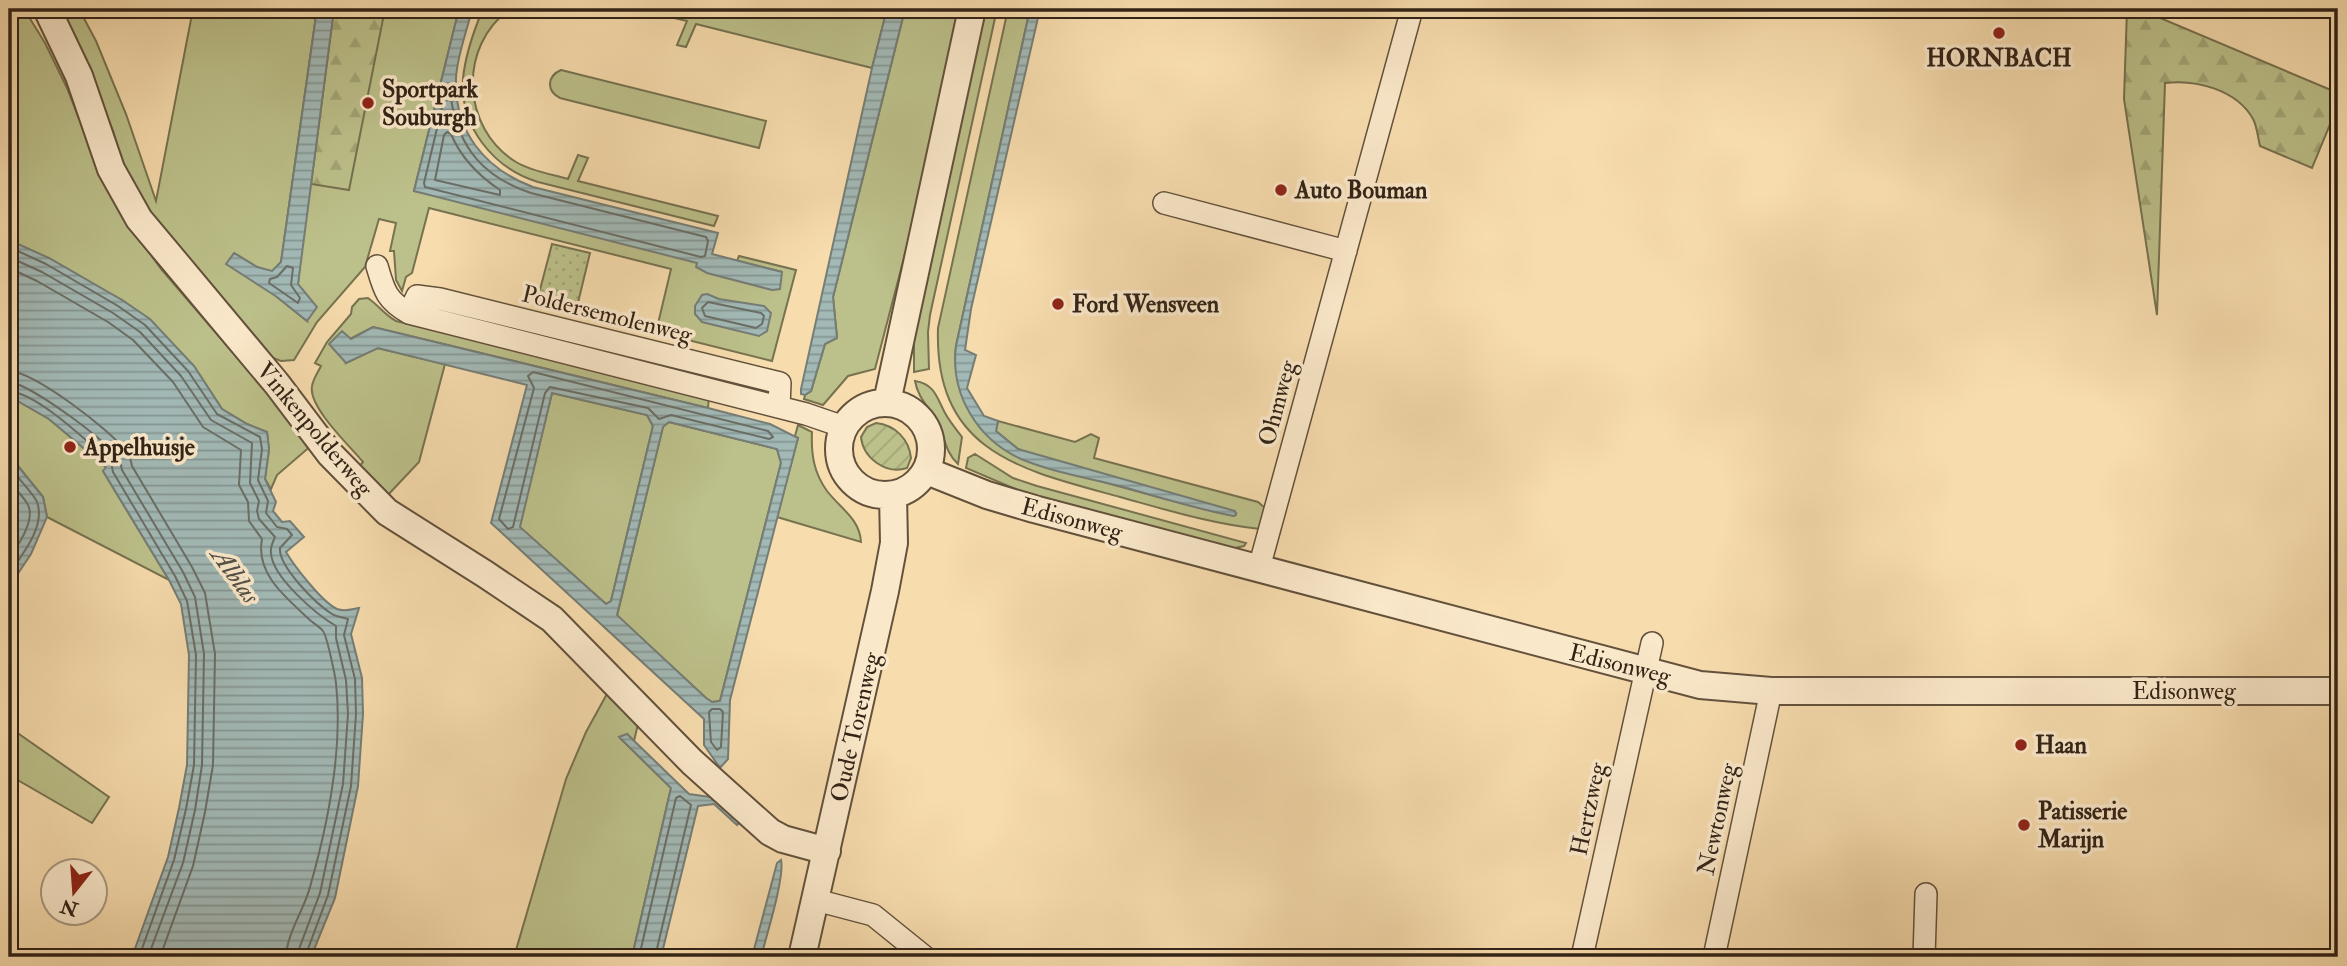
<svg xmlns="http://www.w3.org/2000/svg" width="2347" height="966" viewBox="0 0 2347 966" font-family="'IM FELL Double Pica',serif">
  <defs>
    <pattern id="forest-firs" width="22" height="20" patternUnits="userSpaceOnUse" patternTransform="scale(1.75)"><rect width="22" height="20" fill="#bcc08a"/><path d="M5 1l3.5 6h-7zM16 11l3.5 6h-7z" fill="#a2a576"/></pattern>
    <pattern id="park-dots" width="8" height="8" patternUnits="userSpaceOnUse" patternTransform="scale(1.75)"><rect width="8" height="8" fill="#bcc08a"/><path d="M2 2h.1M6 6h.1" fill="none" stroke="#a2a576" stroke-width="1.8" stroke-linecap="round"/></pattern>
    <pattern id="garden-furrows" width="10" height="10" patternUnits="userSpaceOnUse" patternTransform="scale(1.75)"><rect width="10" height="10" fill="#bcc08a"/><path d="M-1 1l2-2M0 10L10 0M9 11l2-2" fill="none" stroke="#a2a576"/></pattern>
    <pattern id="water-rules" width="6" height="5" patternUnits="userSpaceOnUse" patternTransform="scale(1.75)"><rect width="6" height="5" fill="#a2b9b6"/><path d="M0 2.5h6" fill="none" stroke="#859693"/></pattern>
  </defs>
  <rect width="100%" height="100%" fill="#f7dcad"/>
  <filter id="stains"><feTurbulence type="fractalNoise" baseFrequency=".00286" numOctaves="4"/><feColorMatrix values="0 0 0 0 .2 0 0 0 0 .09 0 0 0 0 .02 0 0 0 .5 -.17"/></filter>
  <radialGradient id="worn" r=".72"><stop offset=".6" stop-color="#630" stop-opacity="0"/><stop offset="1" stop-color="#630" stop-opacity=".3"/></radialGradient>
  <path fill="#bcc08a" stroke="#777250" stroke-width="2" d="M 9,9 L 24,9 L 45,43 L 67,88 L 104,182 L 128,223 L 161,269 L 312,445 L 277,475 L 271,489 L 265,479 L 269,449 L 267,432 L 247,424 L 222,409 L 194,366 L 150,320 L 122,300 L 9,240 Z
    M 54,9 L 79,9 L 96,41 L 126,114 L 156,201 L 193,9 L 317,9 L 281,262 L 272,272 L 257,267 L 234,253 L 277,297 L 307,321 L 298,284 L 327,9 L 459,9 L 414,191 L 782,272 L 737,261 L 739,256 L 796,270 L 772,361 L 656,332 L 671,269 L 429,208 L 412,273 L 406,277 L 402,291 L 396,280 L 394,251 L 390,251 L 396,223 L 379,219 L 365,267 L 317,322 L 294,360 L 281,361 L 268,356 L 146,209 L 128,181 L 113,131 L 93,83 Z
    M 475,9 L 510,9 C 458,46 461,128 516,162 C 531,171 550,174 568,179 L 578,155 L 588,158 L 578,181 L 718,216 L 714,226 L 538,182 C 493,168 460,127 463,79 C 465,56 473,33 482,11 Z
    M 636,9 L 887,9 L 872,68 L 696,24 L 686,47 L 677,45 L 687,21 Z
    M 905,9 L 960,9 L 911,231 L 875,369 L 848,376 L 823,405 L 804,399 L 805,395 L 811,391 L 825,344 L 837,338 L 833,297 Z
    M 984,9 L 997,9 L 930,315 L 928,332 L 929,369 L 914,372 L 914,341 L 919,306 Z
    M 1008,9 L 1030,9 L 956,346 C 951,383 972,429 1004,448 C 1032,464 1065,471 1096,480 C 1136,491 1176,502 1216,512 L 1234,516 L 1236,513 L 1031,454 L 1018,449 L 996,431 L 998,421 L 1075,442 L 1091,434 L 1099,438 L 1094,458 L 1258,502 L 1265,508 L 1260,529 C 1212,524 1167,510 1120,497 C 1022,470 934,453 938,328 Z
    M 561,70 L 766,121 L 759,148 L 560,98 C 546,91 547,76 561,70 Z
    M 368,298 C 379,306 385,315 396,321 L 709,396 L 708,408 L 373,327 L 350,339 L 346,363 L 377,348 L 445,364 L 419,462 L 386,497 L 357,469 L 363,462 C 350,446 308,407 312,386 C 313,379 318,372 321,366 L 315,363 L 327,342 L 351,314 L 352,307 L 359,299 Z
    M 915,381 C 935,384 937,398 945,413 C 950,422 956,429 962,437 L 958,464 C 944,451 945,435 936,420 C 928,406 918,398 915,381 Z
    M 552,393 L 647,415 L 653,426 L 611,601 L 606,604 L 519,527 Z
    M 9,396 L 49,419 L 107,468 L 103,471 L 169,580 L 47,517 L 43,497 L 9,455 Z
    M 669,422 L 777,449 L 781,463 L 720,701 L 712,702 L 706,698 L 617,616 L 663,426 Z
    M 798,425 L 812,432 C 811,455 814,473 827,491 C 840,508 860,519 861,542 L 777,517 L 798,438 L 795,436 Z
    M 975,454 L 1013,478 L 1037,486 L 1246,543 L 1244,546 L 1230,549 L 1032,496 L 966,468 L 968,458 Z
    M 608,692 L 638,724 L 634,741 L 627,734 L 620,738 L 671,788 L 632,957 L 514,957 L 566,779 L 586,732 Z
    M 9,727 L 109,797 L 92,823 L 9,775 Z"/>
  <path fill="url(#forest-firs)" stroke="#777250" stroke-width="2" d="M 334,9 L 385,9 L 349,190 L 311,184 Z
    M 2127,9 L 2139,9 L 2338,93 L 2338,105 L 2312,168 L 2260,146 C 2258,138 2257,126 2253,119 C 2237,90 2196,79 2165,83 L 2157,315 L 2124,99 Z"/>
  <path fill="url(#park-dots)" stroke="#777250" stroke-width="2" d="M 552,244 L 590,253 L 576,311 L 537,301 Z"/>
  <path fill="url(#garden-furrows)" stroke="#777250" stroke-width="2" d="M 876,423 C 895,425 909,439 911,458 L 907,468 C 886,475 863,458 861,437 L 867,427 Z"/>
  <path fill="url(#water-rules)" stroke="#757d76" stroke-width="2" fill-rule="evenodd" d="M 317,9 L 334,9 L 298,284 L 317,307 L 307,321 L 277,297 L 226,264 L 234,253 L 257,267 L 272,271 L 281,262 Z
    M 459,9 L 472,9 C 467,31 457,56 456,78 C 454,132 485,169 533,187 L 718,233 L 712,254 L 782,272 L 780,289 L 772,290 L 707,273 L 696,267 L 697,263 L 414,191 Z
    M 887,9 L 905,9 L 833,297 L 837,338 L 825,344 L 811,391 L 805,395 L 801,394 L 801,389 L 872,68 Z
    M 1030,9 L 1040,9 L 971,309 L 965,350 L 976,355 L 967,388 L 984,416 L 998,421 L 996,431 L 1018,449 L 1235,511 L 1236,515 L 1234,516 C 1196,509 1158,497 1120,486 C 1088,478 1052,472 1021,459 C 977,439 950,394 956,346 Z
    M 9,240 L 49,258 L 122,300 L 150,319 L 194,366 L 222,409 L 247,424 L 267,432 L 269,449 L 265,479 L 276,502 L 273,511 L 282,522 L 290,521 L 304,537 L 286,552 C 295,567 322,602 337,609 C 345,612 352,609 359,608 L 351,634 L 362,678 L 363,714 L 358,786 L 335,898 L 311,957 L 132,957 L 168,857 L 179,808 L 187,765 L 189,655 L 181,604 L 169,580 L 103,471 L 106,467 L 49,419 L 9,396 Z
    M 707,294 L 719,299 L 764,306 L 771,313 L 767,331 L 759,336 L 702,322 L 695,314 L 695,306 L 702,295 Z
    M 373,327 L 708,408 L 770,424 L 798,438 L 730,700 L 728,759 L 720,768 L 704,745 L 704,719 L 491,523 L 527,385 L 378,348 L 346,363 L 329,344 L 342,331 L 351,339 ZM 552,393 L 647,415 L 653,426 L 611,601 L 606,604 L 520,527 ZM 669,422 L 777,449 L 781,463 L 720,701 L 712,702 L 706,698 L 617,615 L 663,427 Z
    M 9,455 L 43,497 L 47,517 L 31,554 L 9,587 Z
    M 627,734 L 689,794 L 710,797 L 740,822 L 737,825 L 714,804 L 698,806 L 661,957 L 632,957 L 671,788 L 619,737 Z
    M 781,860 C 785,877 766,937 761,957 L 752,957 L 777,863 Z"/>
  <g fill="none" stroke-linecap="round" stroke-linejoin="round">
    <path stroke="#6a6e66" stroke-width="2" d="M 448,96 L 451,99 C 459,148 483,177 531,193 L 706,237 L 708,241 L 705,256 L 701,257 L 425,187 L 424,183 L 444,99 Z
      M 447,132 L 451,134 C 461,158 479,176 500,190 L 500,195 L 435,180 L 444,135 Z
      M 9,247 L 46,264 L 118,306 L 145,325 L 188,371 L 217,414 L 260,437 L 262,449 L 258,480 L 268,501 L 266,513 L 277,527 L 287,529 L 292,535 L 280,548 C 278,566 316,604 332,614 C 336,617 343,617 348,619 L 344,635 L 355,679 L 356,714 L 351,786 L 328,895 L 305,957
      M 9,257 L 42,272 L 113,313 L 140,332 L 181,376 L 211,420 L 252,443 L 250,483 L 259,501 L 257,511 L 259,519 L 275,537 C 273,542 270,547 271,553 C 272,577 317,615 336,626 L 336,638 L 346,680 L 348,714 L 343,784 L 320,893 L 296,957
      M 287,266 L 293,268 L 291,285 L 300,298 L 298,303 L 269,283 L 270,279 L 277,277 Z
      M 9,268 L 37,281 L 108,322 L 133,340 L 173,382 L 203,427 L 241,450 L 239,485 L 248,502 L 249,521 L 262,539 C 255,575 288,599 311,621 C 315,624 321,628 323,631 C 327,636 335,675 336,683 C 343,748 328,824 310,887 C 304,910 287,933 286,957
      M 708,302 L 761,313 L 764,316 L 762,324 L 756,328 L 705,316 L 702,308 Z
      M 9,371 C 35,372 110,430 126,451 C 130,456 131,461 132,466 L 192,567 L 205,593 L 215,654 L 213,765 L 205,812 L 193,866 L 160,957
      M 533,372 L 768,431 L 773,437 L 769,439 L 671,415 L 659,419 L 648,408 L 550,387 L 545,393 L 513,527 L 508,529 L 499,519 L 534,388 L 528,376 Z
      M 9,382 C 29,383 109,442 119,459 C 121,463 121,466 122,470 L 183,572 L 195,597 L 204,654 L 202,765 L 195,810 L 183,863 L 148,957
      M 9,391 C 39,394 87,442 111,462 L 113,472 L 175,576 L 187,601 L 196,655 L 194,765 L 186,809 L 174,860 L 139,957
      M 9,466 C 15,475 34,494 37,502 C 46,526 22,555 9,574
      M 9,481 C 14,488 22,495 27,503 C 37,519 18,545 9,559
      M 720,709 L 723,712 L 721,747 L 717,750 L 711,742 L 709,712 L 712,709 Z
      M 639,957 L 676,798 L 680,796 L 691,805 L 655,957"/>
    <g stroke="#63513c" stroke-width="24">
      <path id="minor" d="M 1164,203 L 1346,251
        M 377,266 C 384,290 386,300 409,313 L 806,414 L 844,427
        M 409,313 L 417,296 L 440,299 L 780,383 L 779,407
        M 1259,568 L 1412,9
        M 816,900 L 873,915 L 925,957
        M 1582,957 L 1652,643
        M 1714,957 L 1771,691
        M 1924,957 L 1926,894"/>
    </g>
    <g stroke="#63513c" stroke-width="30">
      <path id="tertiary" d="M 47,9 L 79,76 L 111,169 L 139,219 L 277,384 L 330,454 L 387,512 L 485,574 L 552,619 L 692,762 L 770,832 L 783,839 L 827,851
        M 887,402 L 972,9
        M839 449a46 46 0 1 1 92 0a46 46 0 1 1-92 0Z
        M 927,471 L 987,495 L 1034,509 L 1700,685 L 1771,691 L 2338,691
        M 802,957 L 885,591 L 894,543 L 893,495"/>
    </g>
    <use href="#minor" stroke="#fae8ca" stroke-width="21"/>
    <use href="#tertiary" stroke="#fae8ca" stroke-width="26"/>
  </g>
  <g fill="#8f2418" stroke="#fae8ca" stroke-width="2.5">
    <circle cx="1999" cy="33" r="7"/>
    <circle cx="368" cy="103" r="7"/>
    <circle cx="1281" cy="190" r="7"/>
    <circle cx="1058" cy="304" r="7"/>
    <circle cx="70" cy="447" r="7"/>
    <circle cx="2021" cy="745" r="7"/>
    <circle cx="2024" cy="825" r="7"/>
  </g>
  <g text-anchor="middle" stroke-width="7" stroke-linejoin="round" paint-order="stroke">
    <g font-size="24" font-weight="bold" fill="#322317" stroke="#fae8ca" text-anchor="start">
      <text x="1999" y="66" text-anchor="middle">HORNBACH</text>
      <text x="382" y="97">Sportpark<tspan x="382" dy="28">Souburgh</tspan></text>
      <text x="1295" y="198">Auto Bouman</text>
      <text x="1072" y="312">Ford Wensveen</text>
      <text x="84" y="455">Appelhuisje</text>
      <text x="2035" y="753">Haan</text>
      <text x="2038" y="819">Patisserie<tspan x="2038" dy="28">Marijn</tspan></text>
    </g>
    <g font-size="24" fill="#322317" stroke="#fae8ca">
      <text transform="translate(607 314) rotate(14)" y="8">Poldersemolenweg</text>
      <text transform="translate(1277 403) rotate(-75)" y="8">Ohmweg</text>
      <text transform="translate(315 429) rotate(50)" y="8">Vinkenpolderweg</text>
      <text transform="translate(1072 519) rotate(15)" y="8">Edisonweg</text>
      <text transform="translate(1620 664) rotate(14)" y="8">Edisonweg</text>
      <text x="2184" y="699">Edisonweg</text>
      <text transform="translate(855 727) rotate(-77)" y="8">Oude Torenweg</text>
      <text transform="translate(1588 809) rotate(-78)" y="8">Hertzweg</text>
      <text transform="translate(1717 819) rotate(-78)" y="8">Newtonweg</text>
    </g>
    <g font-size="26" font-style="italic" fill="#545047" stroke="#fae8ca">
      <text transform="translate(236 575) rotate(54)" y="9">Alblas</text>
    </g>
  </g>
  <rect width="2347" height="966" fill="none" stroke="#f7dcad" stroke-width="35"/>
  <rect x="10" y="10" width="2326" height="945" fill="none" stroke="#322317" stroke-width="3.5"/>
  <rect x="18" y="18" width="2312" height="931" fill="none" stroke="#322317" stroke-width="2"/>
  <g transform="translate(74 892) rotate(197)"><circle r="33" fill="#fae8ca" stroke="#aa9982" stroke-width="2"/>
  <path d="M0-5L12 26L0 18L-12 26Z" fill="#8f2418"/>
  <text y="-10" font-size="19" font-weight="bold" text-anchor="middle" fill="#322317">N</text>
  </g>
  <rect width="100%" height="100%" filter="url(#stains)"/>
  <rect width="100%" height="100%" fill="url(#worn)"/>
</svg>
